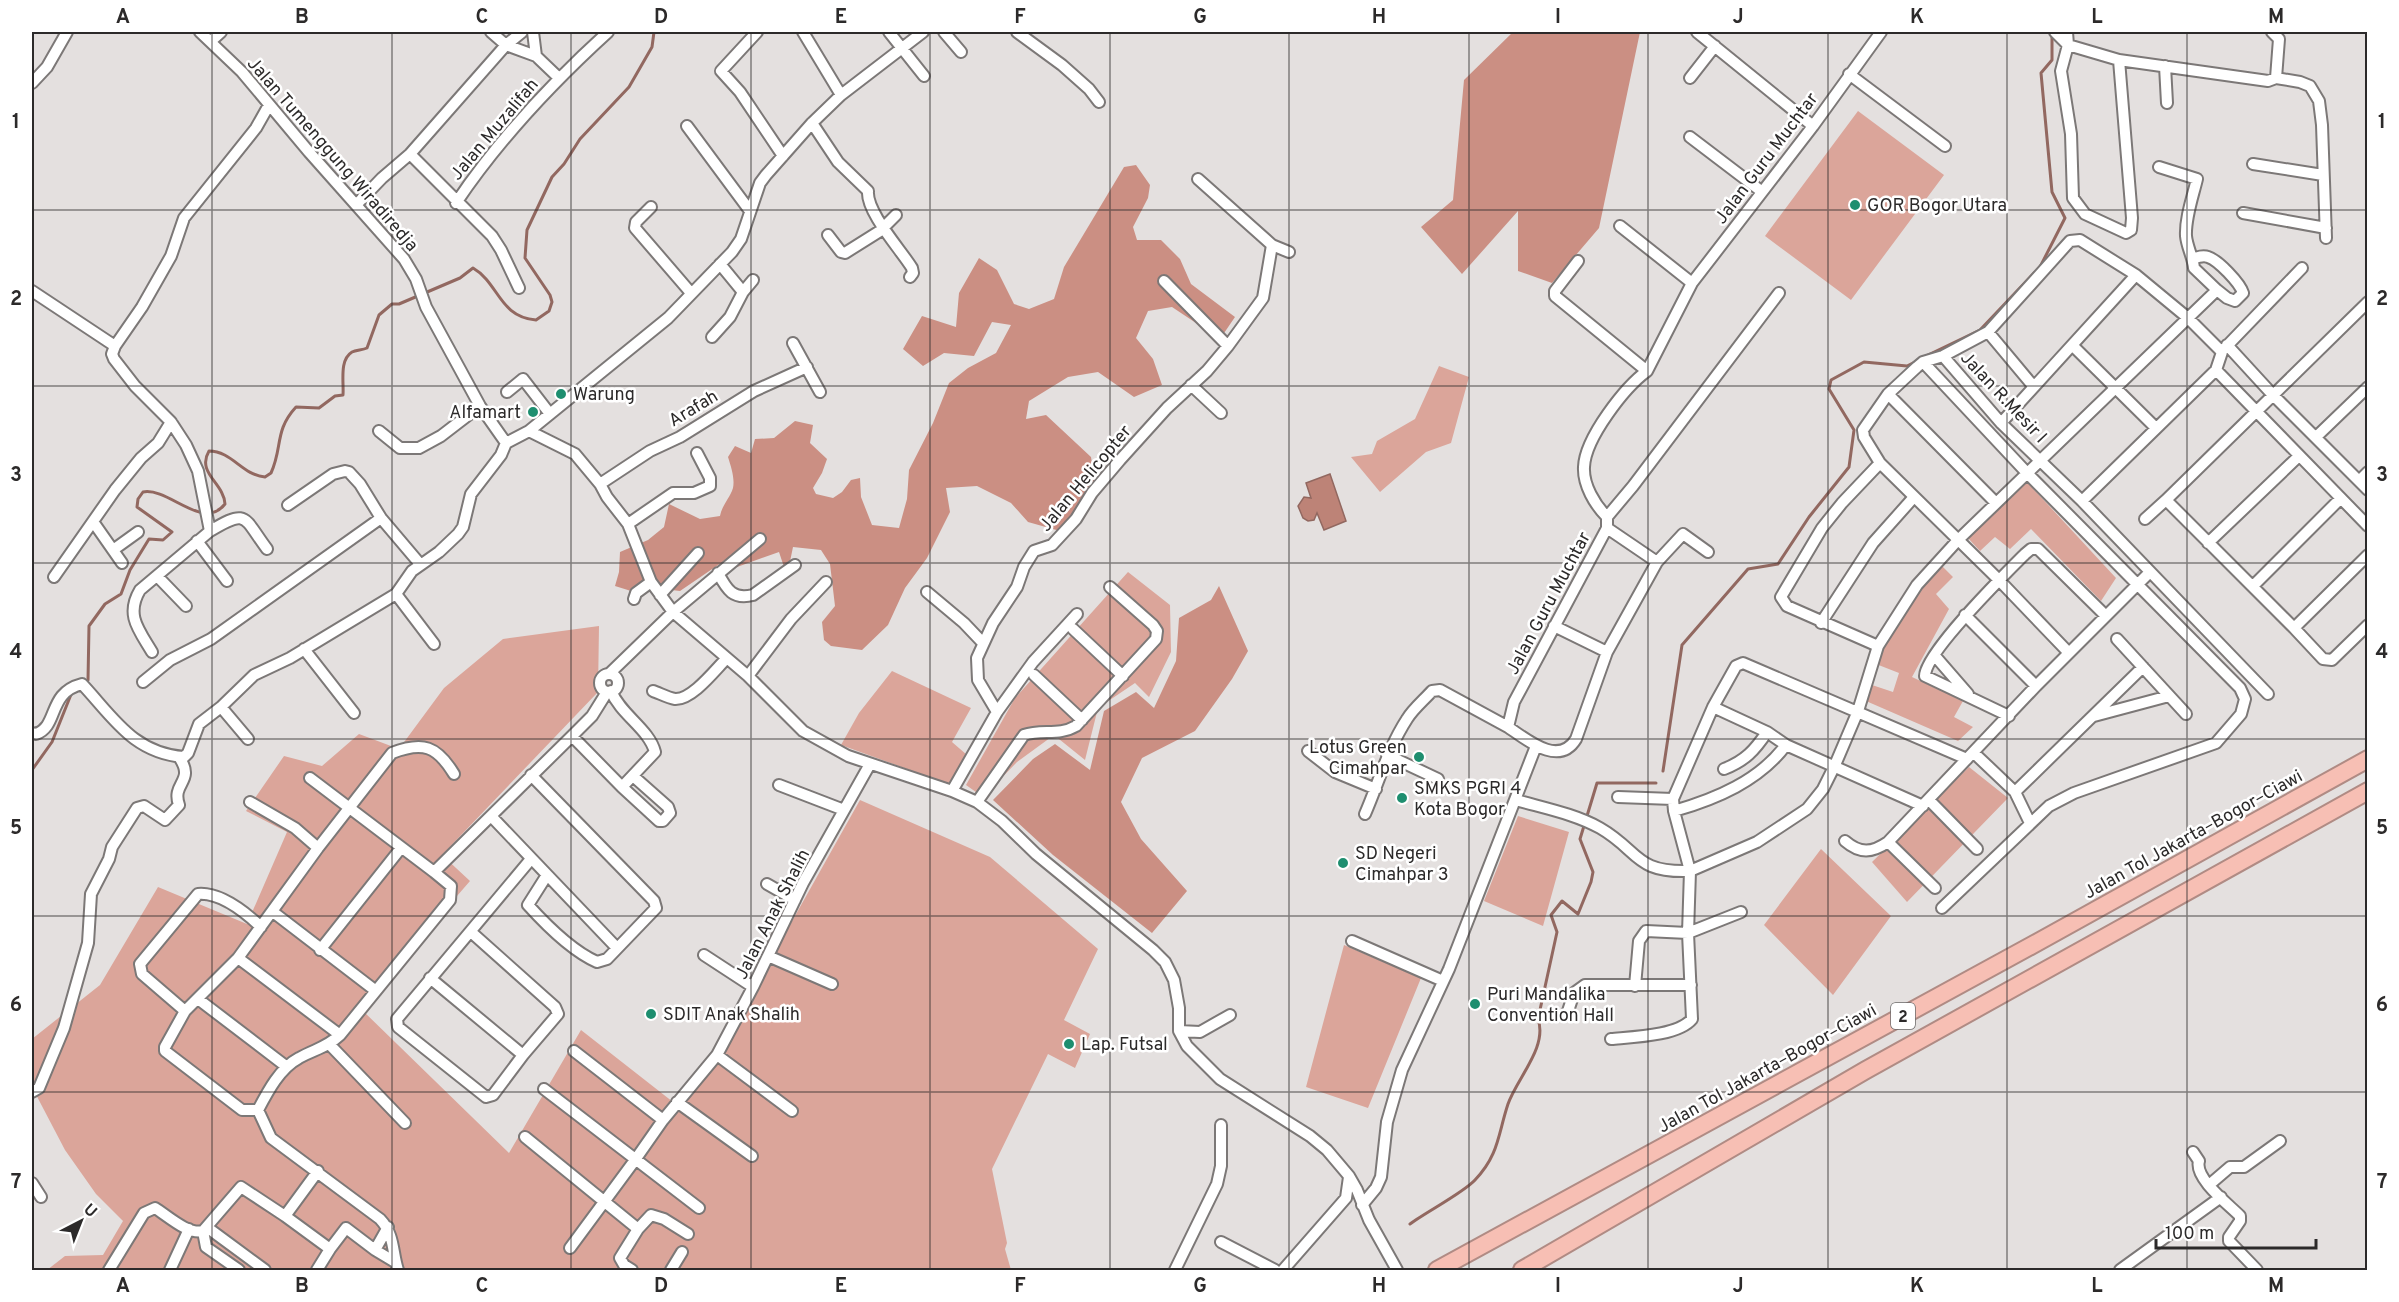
<svg xmlns="http://www.w3.org/2000/svg" width="2399" height="1302" viewBox="0 0 2399 1302" font-family="Overpass,sans-serif">
  <rect width="100%" height="100%" fill="#e4e0df"/>
  <path fill="#dba59a" d="M 1858,111 L 1944,175 L 1851,300 L 1765,236 Z
    M 1439,366 L 1469,377 L 1451,443 L 1426,452 L 1380,492 L 1351,457 L 1372,454 L 1377,441 L 1415,419 Z
    M 2027,482 L 2116,578 L 2101,601 L 2031,529 L 2010,549 L 1995,537 L 1980,551 L 1968,538 Z
    M 1940,564 L 1953,577 L 1936,594 L 1949,609 L 1912,677 L 1963,701 L 1954,717 L 1973,727 L 1958,741 L 1866,701 L 1872,685 L 1893,692 L 1899,673 L 1876,664 C 1889,627 1914,594 1940,564 Z
    M 1128,572 L 1170,605 L 1171,652 L 1149,697 L 1135,683 L 1098,708 L 1085,760 L 1054,735 L 1017,762 L 983,797 L 966,785 L 1015,698 Z
    M 599,626 L 598,692 L 442,855 L 470,881 L 360,1008 L 509,1153 L 581,1030 L 673,1102 L 703,1080 L 860,800 L 990,857 L 1098,949 L 1064,1020 L 1090,1034 L 1075,1068 L 1048,1054 L 992,1169 L 1007,1243 L 1005,1249 L 1011,1270 L 47,1270 L 65,1256 L 103,1255 L 123,1221 L 96,1194 L 65,1150 L 32,1087 L 32,1039 L 100,985 L 158,887 L 247,924 L 287,832 L 246,811 L 284,756 L 322,766 L 359,734 L 399,749 L 444,688 L 503,639 Z
    M 892,671 L 971,708 L 952,742 L 967,755 L 951,785 L 841,745 L 859,713 Z
    M 1969,767 L 2008,798 L 1907,902 L 1872,862 Z
    M 1518,816 L 1569,832 L 1543,926 L 1484,901 Z
    M 1821,849 L 1891,916 L 1833,995 L 1764,925 Z
    M 1344,945 L 1421,978 L 1368,1108 L 1306,1087 Z"/>
  <path fill="#cb8f83" d="M 1513,32 L 1640,32 L 1599,228 L 1552,283 L 1518,271 L 1518,211 L 1462,274 L 1421,227 L 1453,200 L 1464,80 Z
    M 1136,165 L 1150,185 L 1148,198 L 1133,227 L 1137,240 L 1161,240 L 1180,259 L 1191,284 L 1235,317 L 1220,339 L 1172,307 L 1148,311 L 1136,338 L 1153,359 L 1162,385 L 1134,397 L 1098,372 L 1068,377 L 1029,401 L 1026,419 L 1046,415 L 1091,457 L 1097,495 L 1067,533 L 1028,522 L 1011,503 L 977,486 L 946,488 L 950,512 L 927,558 L 905,588 L 888,625 L 862,650 L 831,646 L 824,640 L 822,622 L 835,606 L 830,564 L 821,550 L 793,547 L 787,576 L 779,552 L 737,567 L 721,563 L 680,591 L 638,586 L 631,591 L 615,586 L 619,572 L 620,552 L 648,540 L 664,527 L 669,504 L 700,519 L 720,516 C 722,505 730,498 733,488 C 735,478 731,467 728,457 L 735,446 L 751,453 L 755,439 L 774,438 L 795,421 L 813,425 L 810,443 L 827,459 L 822,473 L 813,488 L 816,494 L 833,498 L 842,492 L 851,480 L 860,478 L 861,497 L 872,525 L 899,528 L 907,499 L 909,470 L 933,423 L 949,383 L 968,368 L 996,353 L 1011,325 L 992,322 L 974,356 L 944,353 L 923,366 L 903,349 L 922,316 L 956,327 L 959,293 L 979,258 L 997,270 L 1014,304 L 1029,309 L 1054,299 L 1064,267 L 1124,167 Z
    M 1219,586 L 1248,651 L 1232,679 L 1195,731 L 1142,758 L 1121,802 L 1141,839 L 1187,891 L 1152,933 L 1053,855 L 993,800 L 1033,759 L 1055,744 L 1090,770 L 1104,711 L 1136,692 L 1154,708 L 1176,661 L 1179,618 L 1211,600 Z"/>
  <path fill="#bd8377" stroke="#926860" stroke-width="1.5" d="M 1330,474 L 1346,521 L 1324,530 L 1317,513 L 1314,520 L 1308,521 L 1303,518 L 1298,506 L 1304,497 L 1311,498 L 1306,483 Z"/>
  <g fill="none" stroke-linecap="round" stroke-linejoin="round">
    <path stroke="#926860" stroke-width="3" d="M 2040,267 L 2065,218 L 2052,192 L 2041,73 L 2052,60 L 2052,33
      M 1928,355 L 1980,330 L 2035,272
      M 84,683 L 88,680 L 89,626 L 105,604 L 121,594 L 130,570 L 149,539 L 163,540 L 172,532 L 137,507 L 138,499 L 143,492 C 169,487 203,532 225,504 C 224,483 196,473 209,451 C 232,451 242,475 265,477 L 271,473 C 283,447 274,431 296,407 L 319,408 L 335,396 L 343,395 C 344,382 339,360 352,352 C 356,350 363,350 367,348 L 379,315 L 392,304 L 399,304 L 460,278 L 473,268 C 499,283 499,317 536,320 L 549,311 L 552,302 L 550,295 L 525,258 L 527,230 L 552,177 L 564,164 L 580,139 L 629,87 L 652,47 L 654,32
      M 32,770 L 52,742 L 72,692
      M 1663,771 L 1682,645 L 1748,569 L 1778,564 L 1809,517 L 1849,467 L 1854,430 L 1829,389 L 1831,380 L 1864,362 L 1907,366 L 1917,361
      M 1410,1224 C 1426,1212 1463,1193 1475,1180 C 1499,1155 1498,1134 1508,1104 C 1517,1078 1548,1047 1538,1019 L 1557,932 L 1551,915 L 1562,901 L 1578,914 L 1591,882 L 1593,872 L 1580,839 L 1597,783 L 1656,783"/>
    <g stroke="#7c7877" stroke-width="14">
      <path id="minor" d="M 200,32 L 242,72 L 309,152 L 404,259 L 416,279 L 426,307 L 480,406 L 506,443 L 529,431 L 575,454 L 600,484 L 607,497 L 628,524 L 651,582 L 673,612 L 748,676 L 803,731 L 848,756 L 952,791 L 977,802 L 1002,821 L 1036,854 L 1153,950 L 1165,962 L 1174,980 L 1179,1008 L 1179,1031 L 1187,1046 L 1220,1079 L 1310,1136 L 1327,1150 L 1349,1176 L 1357,1190 L 1369,1220 L 1397,1270
        M 491,32 L 506,45 L 536,56 L 559,78
        M 533,32 L 536,56
        M 757,32 L 721,71 L 740,92 L 783,156
        M 803,32 L 841,95
        M 889,32 L 924,76
        M 944,32 L 961,52
        M 1017,32 L 1062,65 L 1089,89 L 1099,102
        M 1697,32 L 1813,126
        M 2055,32 L 2068,45 L 2119,60 L 2268,81 L 2276,78 L 2279,39 L 2272,32
        M 2067,32 L 2068,45 L 2061,71 L 2071,134 L 2073,198 L 2085,214 L 2126,233 L 2131,230 L 2132,218 L 2119,60
        M 211,41 L 221,32
        M 2165,66 L 2167,103
        M 1849,74 L 1945,146
        M 1690,78 L 1715,46
        M 2276,78 L 2300,82 L 2310,86 L 2319,101 L 2322,125 L 2326,238
        M 32,83 L 47,67 L 67,32
        M 812,123 L 838,162 L 868,191 C 866,212 901,250 912,268 L 913,273 L 910,277
        M 687,126 L 750,211
        M 1690,137 L 1761,191
        M 410,154 L 492,236 L 501,250 L 519,288
        M 2253,164 L 2323,175
        M 456,203 C 499,139 552,83 608,32
        M 356,205 L 382,178 L 410,154 L 506,45 L 522,32
        M 651,207 L 636,222 L 635,228 L 691,293
        M 2243,213 L 2326,228
        M 1620,226 L 1692,283
        M 828,235 L 841,252 L 845,253 L 880,231 L 896,215
        M 1272,245 L 1289,252
        M 2193,259 C 2198,257 2203,255 2208,257 C 2218,260 2240,283 2243,293 L 2235,301 L 2227,298 L 2217,290
        M 1578,261 L 1555,291 L 1555,296 L 1647,371
        M 720,264 L 743,292 L 753,280
        M 1164,281 L 1228,346
        M 32,291 L 115,346 L 142,307 L 171,256 L 184,218 L 256,128 L 269,105
        M 2368,302 L 2166,500 L 2294,628 L 2368,555
        M 1988,332 L 2034,387
        M 712,337 L 730,317 L 743,292
        M 793,343 L 820,392
        M 2227,345 L 2272,394 L 2368,490
        M 2073,346 L 2156,428
        M 2224,349 L 2302,268
        M 1943,356 L 2001,423 L 2082,501 L 2216,370 L 2222,352 L 2188,318 L 2136,275 L 2080,240 L 2070,241 L 1988,332 L 1943,356 L 1923,362 L 1917,367 L 1888,394 L 1863,430 L 1864,437 L 1880,463 L 1999,580 L 2069,653
        M 1923,362 L 2028,474 L 2240,688 L 2245,699 L 2241,714 L 2216,743 L 2074,793 L 2049,806 L 1942,908
        M 2216,370 L 2368,526
        M 1191,385 L 1221,413
        M 507,392 L 523,379 L 550,414
        M 1888,394 L 1996,503
        M 2001,423 L 2136,275
        M 379,431 L 400,448 L 419,448 L 441,436 L 480,406
        M 529,431 L 668,318 L 732,252 L 741,239 L 760,183 L 766,175 L 812,123 L 841,95 L 923,32
        M 2316,437 L 2368,387
        M 2359,481 L 2368,472
        M 600,484 L 650,451 L 680,437 L 754,391 L 807,367
        M 2082,501 L 2268,694
        M 288,505 L 333,474 L 345,471 L 349,472 L 360,484 L 381,518 L 420,564
        M 1607,517 L 1633,486 L 1779,293
        M 2145,519 L 2166,500
        M 94,523 L 122,563
        M 628,524 L 673,493 L 694,493 L 710,486 L 710,478 L 697,453
        M 1607,528 L 1657,562 L 1607,652 L 1576,739 C 1559,767 1527,740 1508,727 L 1514,702 L 1607,528 L 1607,517 C 1595,505 1583,485 1584,467 C 1585,438 1625,387 1647,371 L 1692,283 L 1813,126 L 1881,32
        M 210,531 C 248,508 243,517 267,549
        M 197,541 L 227,581
        M 2208,543 L 2299,456
        M 113,550 L 138,532
        M 1657,562 L 1683,534 L 1708,552
        M 718,573 C 727,590 733,600 753,595 L 795,565
        M 54,577 L 115,490 L 141,458 L 158,443 L 171,422 L 135,386 L 114,359 L 112,354 L 115,346
        M 158,577 L 186,606
        M 2253,586 L 2340,499
        M 927,592 L 964,623 L 983,643
        M 396,594 L 434,644
        M 660,595 L 698,553
        M 634,599 L 636,593 L 651,582
        M 1965,615 L 2036,686
        M 1821,623 L 1873,543 L 1914,497
        M 1554,626 L 1607,652
        M 2294,628 L 2323,659 L 2332,660 L 2368,625
        M 1073,629 L 1123,676
        M 2117,639 L 2186,714
        M 1878,646 L 1787,606 L 1781,597 L 1822,528 L 1842,503 L 1880,463
        M 304,649 L 354,713
        M 152,652 C 139,630 125,615 140,590 L 210,531 L 198,471 L 186,445 L 171,422
        M 1935,656 L 1968,694
        M 609,674 L 673,612 L 760,539
        M600 683a9 9 0 1 1 18 0a9 9 0 1 1-18 0Z
        M 1034,675 L 1082,720
        M 748,676 L 791,619 L 826,582
        M 143,682 L 170,660 L 211,639 L 381,518
        M 611,691 C 621,715 649,729 655,752 L 622,787
        M 653,691 C 659,693 668,698 675,699 C 692,700 715,670 726,659
        M 221,707 L 248,739
        M 1713,707 L 1767,732 L 1786,745 L 1923,806
        M 997,712 L 1033,662 L 1077,614
        M 2009,716 L 1925,676 C 1925,653 2006,573 2025,554 L 2031,549 L 2038,549 L 2106,616
        M 2094,716 L 2169,696
        M 32,733 L 36,734 C 59,726 47,693 82,684 C 113,717 133,753 184,757 L 188,753 L 199,724 L 221,707 L 254,675 L 290,658 L 396,594 L 412,571 L 439,552 L 458,534 L 463,527 L 471,494 L 501,455 L 506,443
        M 572,736 L 622,787 L 659,821 L 663,821 L 670,813 L 668,807 L 633,776
        M 1308,751 L 1335,772 L 1376,789
        M 1974,753 L 2015,792 L 2030,823
        M 1387,755 L 1438,779
        M 1724,769 C 1745,761 1755,750 1767,732
        M 531,775 L 654,901 L 656,908 L 607,959 L 597,962 C 572,951 547,926 528,905 L 547,875
        M 310,778 L 434,872 L 572,736 L 592,716 L 607,692
        M 779,785 L 844,810
        M 952,791 L 997,712 L 978,680 L 977,658 L 993,623 L 1017,587 L 1024,567 L 1034,551 L 1052,545 L 1076,519 L 1092,493 L 1120,460 L 1167,408 L 1207,371 L 1228,346 L 1263,298 L 1272,245 L 1198,179
        M 2015,792 L 2143,667
        M 1618,797 L 1673,799
        M 1516,800 C 1544,808 1575,814 1600,828 C 1640,851 1634,873 1690,871 L 1757,842 L 1807,809 L 1823,789 L 1835,765 L 1858,711 L 1878,646 L 1917,585 L 1958,540 L 2217,290 L 2194,268 C 2193,257 2187,247 2186,236 C 2185,218 2193,196 2197,179 L 2159,167
        M 1929,800 L 1977,849
        M 250,802 L 295,828 L 318,848
        M 977,802 L 1024,735 C 1042,729 1059,736 1076,726 L 1156,639 L 1157,631 L 1153,625 L 1110,587
        M 1674,811 C 1716,799 1759,781 1786,745
        M 1365,814 C 1379,782 1388,748 1407,719 C 1413,709 1424,700 1432,691 L 1440,690 L 1508,727
        M 491,816 L 617,948
        M 1845,841 C 1860,854 1872,853 1888,842 L 2036,686 L 2150,572
        M 1888,842 L 1935,888
        M 767,884 L 795,900
        M 273,912 L 376,991
        M 471,932 L 555,1007 L 558,1014 L 523,1055 L 493,1095 L 486,1097 L 398,1027 L 397,1019 L 531,859
        M 1352,941 L 1443,981
        M 320,950 L 401,848
        M 704,955 L 753,987
        M 768,956 L 832,984
        M 238,958 L 340,1035
        M 430,978 L 523,1055
        M 1635,986 L 1639,941 L 1646,931 L 1688,933 L 1741,912
        M 198,999 L 287,1067
        M 185,1011 L 142,974 L 140,964 L 198,894 C 220,892 245,912 261,927
        M 1568,1011 L 1574,993 L 1585,985 L 1691,985
        M 1179,1031 L 1200,1032 L 1230,1015
        M 1611,1039 C 1632,1037 1678,1036 1692,1019 L 1688,933 L 1690,871 L 1674,811 L 1673,799 L 1713,707 L 1736,666 L 1743,663 L 1967,759
        M 330,1045 L 405,1123
        M 574,1051 L 663,1120
        M 717,1055 L 792,1111
        M 544,1089 L 699,1208
        M 32,1092 L 39,1088 L 64,1028 L 88,943 L 91,894 L 109,859 L 112,847 L 137,808 L 144,806 L 165,820 L 179,805 C 171,782 196,782 179,757
        M 677,1102 L 752,1156
        M 258,1110 C 268,1091 280,1068 299,1058 C 315,1049 326,1048 340,1035 L 450,900 L 451,886 L 434,872
        M 525,1137 L 638,1229
        M 2193,1152 L 2199,1161 C 2194,1178 2228,1204 2240,1216 L 2240,1221 L 2229,1237 L 2229,1241 L 2257,1270
        M 318,1171 L 285,1216 L 330,1249
        M 32,1183 L 41,1197
        M 2209,1185 L 2230,1167 L 2244,1167 L 2280,1141
        M 1362,1205 L 1376,1188 L 1381,1177 L 1387,1122 L 1402,1070 L 1449,969 L 1536,746
        M 388,1227 L 375,1250 L 395,1262
        M 208,1228 L 265,1270
        M 203,1231 L 206,1247 L 239,1270
        M 1221,1242 L 1275,1270
        M 570,1248 L 635,1160 L 663,1120 L 717,1055 L 753,987 L 803,883 L 870,764
        M 109,1270 L 144,1213 L 155,1208 C 168,1216 188,1235 203,1231 L 241,1187 L 285,1216
        M 170,1270 L 189,1229
        M 317,1270 L 330,1249 L 346,1228 L 375,1250
        M 398,1270 C 392,1252 395,1235 380,1219 L 271,1138 L 258,1110 L 242,1110 L 165,1051 L 165,1047 L 185,1011 L 238,958 L 318,848 L 392,753 C 423,741 437,746 454,774
        M 632,1270 L 624,1265 L 620,1258 L 638,1229 L 651,1215 L 664,1219 L 688,1234
        M 671,1270 L 682,1252
        M 1175,1270 L 1217,1184 L 1221,1166 L 1221,1125
        M 1283,1270 L 1346,1198 L 1349,1177
        M 2120,1270 L 2221,1197"/>
    </g>
    <g stroke="#b08b84" stroke-width="20">
      <path id="highway" d="M 1437,1270 L 2038,942 L 2368,759
        M 1522,1270 L 1866,1070 L 2368,791"/>
    </g>
    <use href="#minor" stroke="#fff" stroke-width="10"/>
    <use href="#highway" stroke="#f7bfb4" stroke-width="16"/>
  </g>
  <path fill="none" stroke="#2c2a2a" stroke-width="1.5" stroke-opacity="0.55" d="M 212,32 L 212,1270M 392,32 L 392,1270M 571,32 L 571,1270M 751,32 L 751,1270M 930,32 L 930,1270M 1110,32 L 1110,1270M 1289,32 L 1289,1270M 1469,32 L 1469,1270M 1648,32 L 1648,1270M 1828,32 L 1828,1270M 2007,32 L 2007,1270M 2187,32 L 2187,1270M 32,210 L 2368,210M 32,386 L 2368,386M 32,563 L 2368,563M 32,739 L 2368,739M 32,916 L 2368,916M 32,1092 L 2368,1092"/>
  <g fill="#1e8e6f" stroke="#fff" stroke-width="2">
    <circle cx="1855" cy="205" r="6"/>
    <circle cx="561" cy="394" r="6"/>
    <circle cx="533" cy="412" r="6"/>
    <circle cx="1419" cy="757" r="6"/>
    <circle cx="1402" cy="798" r="6"/>
    <circle cx="1343" cy="863" r="6"/>
    <circle cx="1475" cy="1004" r="6"/>
    <circle cx="651" cy="1014" r="6"/>
    <circle cx="1069" cy="1044" r="6"/>
  </g>
  <g text-anchor="middle" stroke-width="5" stroke-linejoin="round" paint-order="stroke">
    <rect fill="#fff" stroke="#6b6a6a" stroke-width="1.5" x="1891" y="1003" width="24" height="26" rx="4.5"/>
    <g font-size="16" font-weight="bold" fill="#2c2a2a">
      <text x="1903" y="1022">2</text>
    </g>
    <g font-size="18" fill="#2c2a2a" stroke="#fff">
      <text transform="translate(494 129) rotate(-50)" y="6">Jalan Muzalifah</text>
      <text transform="translate(333 154) rotate(49)" y="6">Jalan Tumenggung Wiradiredja</text>
      <text transform="translate(1766 158) rotate(-53)" y="6">Jalan Guru Muchtar</text>
      <text transform="translate(2004 397) rotate(47)" y="6">Jalan R.Mesir I</text>
      <text transform="translate(693 408) rotate(-31)" y="6">Arafah</text>
      <text transform="translate(1085 478) rotate(-50)" y="6">Jalan Helicopter</text>
      <text transform="translate(1548 603) rotate(-62)" y="6">Jalan Guru Muchtar</text>
      <text transform="translate(2193 834) rotate(-29)" y="6">Jalan Tol Jakarta–Bogor–Ciawi</text>
      <text transform="translate(772 914) rotate(-63)" y="6">Jalan Anak Shalih</text>
      <text transform="translate(1767 1068) rotate(-29)" y="6">Jalan Tol Jakarta–Bogor–Ciawi</text>
    </g>
    <g font-size="18" fill="#2c2a2a" stroke="#fff" text-anchor="start">
      <text x="1867" y="211">GOR Bogor Utara</text>
      <text x="573" y="400">Warung</text>
      <text x="521" y="418" text-anchor="end">Alfamart</text>
      <text x="1407" y="753" text-anchor="end">Lotus Green<tspan x="1407" dy="21">Cimahpar</tspan></text>
      <text x="1414" y="794">SMKS PGRI 4<tspan x="1414" dy="21">Kota Bogor</tspan></text>
      <text x="1355" y="859">SD Negeri<tspan x="1355" dy="21">Cimahpar 3</tspan></text>
      <text x="1487" y="1000">Puri Mandalika<tspan x="1487" dy="21">Convention Hall</tspan></text>
      <text x="663" y="1020">SDIT Anak Shalih</text>
      <text x="1081" y="1050">Lap. Futsal</text>
    </g>
  </g>
  <rect width="2399" height="1302" fill="none" stroke="#ffffff" stroke-width="66"/>
  <g transform="translate(81 1221) rotate(42)" stroke="#ffffff" stroke-width="4.5" paint-order="stroke">
  <path d="M0-4.5L10 22L0 15L-10 22Z" fill="#2c2a2a"/>
  <text y="-9" font-size="16" font-weight="bold" text-anchor="middle" fill="#2c2a2a">U</text>
  </g>
  <path d="M2156 1239v9h160v-9" fill="none" stroke="#2c2a2a" stroke-width="3"/>
  <text x="2165" y="1239" font-size="18" fill="#2c2a2a" stroke="#ffffff" stroke-width="4.5" paint-order="stroke">100 m</text>
  <rect x="33" y="33" width="2333" height="1236" fill="none" stroke="#2c2a2a" stroke-width="2"/>
  <g font-size="20" text-anchor="middle" font-weight="bold" fill="#2c2a2a">
    <text x="123" y="23">A</text>
    <text x="302" y="23">B</text>
    <text x="482" y="23">C</text>
    <text x="661" y="23">D</text>
    <text x="841" y="23">E</text>
    <text x="1020" y="23">F</text>
    <text x="1200" y="23">G</text>
    <text x="1379" y="23">H</text>
    <text x="1558" y="23">I</text>
    <text x="1738" y="23">J</text>
    <text x="1917" y="23">K</text>
    <text x="2097" y="23">L</text>
    <text x="2276" y="23">M</text>
    <text x="16" y="128">1</text>
    <text x="2382" y="128">1</text>
    <text x="16" y="305">2</text>
    <text x="2382" y="305">2</text>
    <text x="16" y="481">3</text>
    <text x="2382" y="481">3</text>
    <text x="16" y="658">4</text>
    <text x="2382" y="658">4</text>
    <text x="16" y="834">5</text>
    <text x="2382" y="834">5</text>
    <text x="16" y="1011">6</text>
    <text x="2382" y="1011">6</text>
    <text x="16" y="1188">7</text>
    <text x="2382" y="1188">7</text>
    <text x="123" y="1292">A</text>
    <text x="302" y="1292">B</text>
    <text x="482" y="1292">C</text>
    <text x="661" y="1292">D</text>
    <text x="841" y="1292">E</text>
    <text x="1020" y="1292">F</text>
    <text x="1200" y="1292">G</text>
    <text x="1379" y="1292">H</text>
    <text x="1558" y="1292">I</text>
    <text x="1738" y="1292">J</text>
    <text x="1917" y="1292">K</text>
    <text x="2097" y="1292">L</text>
    <text x="2276" y="1292">M</text>
  </g>
</svg>
